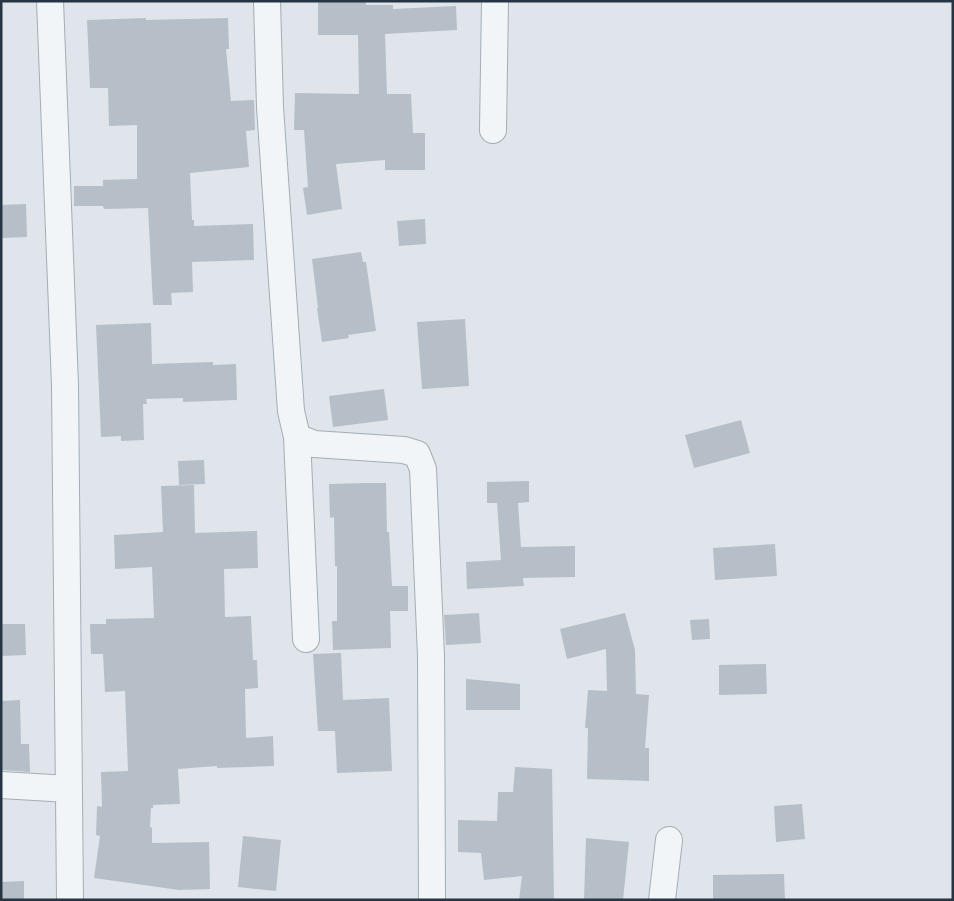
<svg xmlns="http://www.w3.org/2000/svg" width="954" height="901" viewBox="0 0 954 901" font-family="Roboto,sans-serif">
  <rect width="100%" height="100%" fill="#dfe5ea"/>
  <path fill="#b6bfc8" d="M 318,1 L 366,1 L 366,5 L 393,5 L 393,9 L 456,6 L 457,30 L 385,34 L 387,94 L 411,94 L 413,133 L 425,133 L 425,170 L 385,170 L 385,160 L 336,164 L 342,209 L 307,215 L 303,188 L 308,187 L 304,130 L 294,130 L 295,93 L 359,94 L 358,35 L 318,35 Z
    M 146,18 L 146,20 L 228,18 L 229,49 L 226,49 L 231,101 L 254,100 L 255,130 L 246,131 L 249,167 L 190,173 L 192,220 L 194,220 L 194,226 L 253,224 L 254,260 L 192,262 L 193,292 L 171,293 L 172,305 L 153,305 L 148,208 L 104,209 L 103,206 L 74,206 L 74,186 L 103,186 L 103,180 L 137,179 L 137,125 L 109,126 L 108,88 L 90,88 L 87,20 Z
    M 26,204 L 27,237 L 1,238 L 1,205 Z
    M 425,219 L 426,244 L 399,246 L 397,221 Z
    M 361,252 L 363,262 L 366,262 L 376,331 L 348,335 L 349,338 L 322,342 L 317,308 L 318,308 L 312,259 Z
    M 465,319 L 469,386 L 422,389 L 417,322 Z
    M 151,323 L 152,364 L 213,362 L 213,365 L 236,364 L 237,400 L 183,402 L 183,398 L 146,399 L 147,404 L 143,404 L 144,440 L 121,441 L 121,436 L 101,437 L 96,325 Z
    M 384,389 L 388,420 L 333,427 L 329,396 Z
    M 741,420 L 750,453 L 694,468 L 685,435 Z
    M 204,460 L 205,484 L 179,485 L 178,461 Z
    M 529,481 L 529,502 L 518,503 L 521,547 L 575,546 L 575,577 L 523,578 L 524,586 L 467,589 L 466,562 L 501,560 L 497,503 L 487,503 L 487,482 Z
    M 366,483 L 386,483 L 387,532 L 389,532 L 392,586 L 408,586 L 408,611 L 390,611 L 391,648 L 333,650 L 332,621 L 337,621 L 337,566 L 335,566 L 334,517 L 330,518 L 329,484 Z
    M 194,485 L 195,533 L 257,531 L 258,568 L 224,569 L 225,617 L 251,616 L 253,660 L 257,660 L 258,688 L 245,689 L 246,738 L 273,736 L 274,766 L 217,768 L 217,766 L 178,769 L 180,804 L 153,805 L 153,808 L 151,808 L 150,827 L 152,828 L 152,843 L 209,842 L 210,889 L 179,890 L 94,878 L 100,836 L 96,835 L 97,806 L 102,807 L 101,772 L 128,771 L 125,691 L 105,692 L 103,654 L 91,654 L 90,624 L 106,624 L 106,619 L 154,618 L 152,567 L 115,569 L 114,535 L 163,532 L 161,486 Z
    M 775,544 L 777,576 L 715,580 L 713,548 Z
    M 479,613 L 481,643 L 446,645 L 444,615 Z
    M 625,613 L 635,650 L 636,694 L 649,695 L 645,748 L 649,748 L 649,781 L 587,779 L 588,728 L 585,728 L 588,690 L 607,691 L 606,649 L 567,659 L 560,629 Z
    M 709,619 L 710,639 L 692,640 L 690,620 Z
    M 1,624 L 25,624 L 26,655 L 1,656 Z
    M 341,653 L 343,700 L 389,698 L 392,771 L 337,773 L 335,731 L 318,731 L 313,654 Z
    M 766,664 L 767,694 L 719,695 L 719,665 Z
    M 466,679 L 520,684 L 520,710 L 466,710 Z
    M 20,700 L 21,744 L 29,744 L 30,772 L 1,770 L 1,701 Z
    M 515,767 L 552,769 L 554,900 L 519,900 L 522,876 L 484,880 L 481,853 L 458,852 L 458,820 L 497,821 L 498,792 L 513,792 Z
    M 802,804 L 805,839 L 776,842 L 774,806 Z
    M 243,836 L 281,840 L 276,891 L 238,887 Z
    M 586,838 L 629,842 L 623,900 L 584,900 Z
    M 784,874 L 785,900 L 713,900 L 713,875 Z
    M 24,881 L 24,900 L 1,900 L 1,882 Z"/>
  <g fill="none" stroke-linecap="round" stroke-linejoin="round">
    <g stroke="#a4adb5" stroke-width="28">
      <path id="street" d="M 50,1 L 65,385 L 70,900
        M 267,1 L 270,107 L 291,411 L 297,437 L 306,639
        M 493,130 L 495,1
        M 297,437 L 314,444 L 404,450 L 417,454 L 423,469 L 431,656 L 432,900
        M 1,785 L 69,789
        M 662,900 L 669,840"/>
    </g>
    <use href="#street" stroke="#f2f5f8" stroke-width="26"/>
  </g>
  <rect width="954" height="901" fill="none" stroke="#263543" stroke-width="5"/>
</svg>
